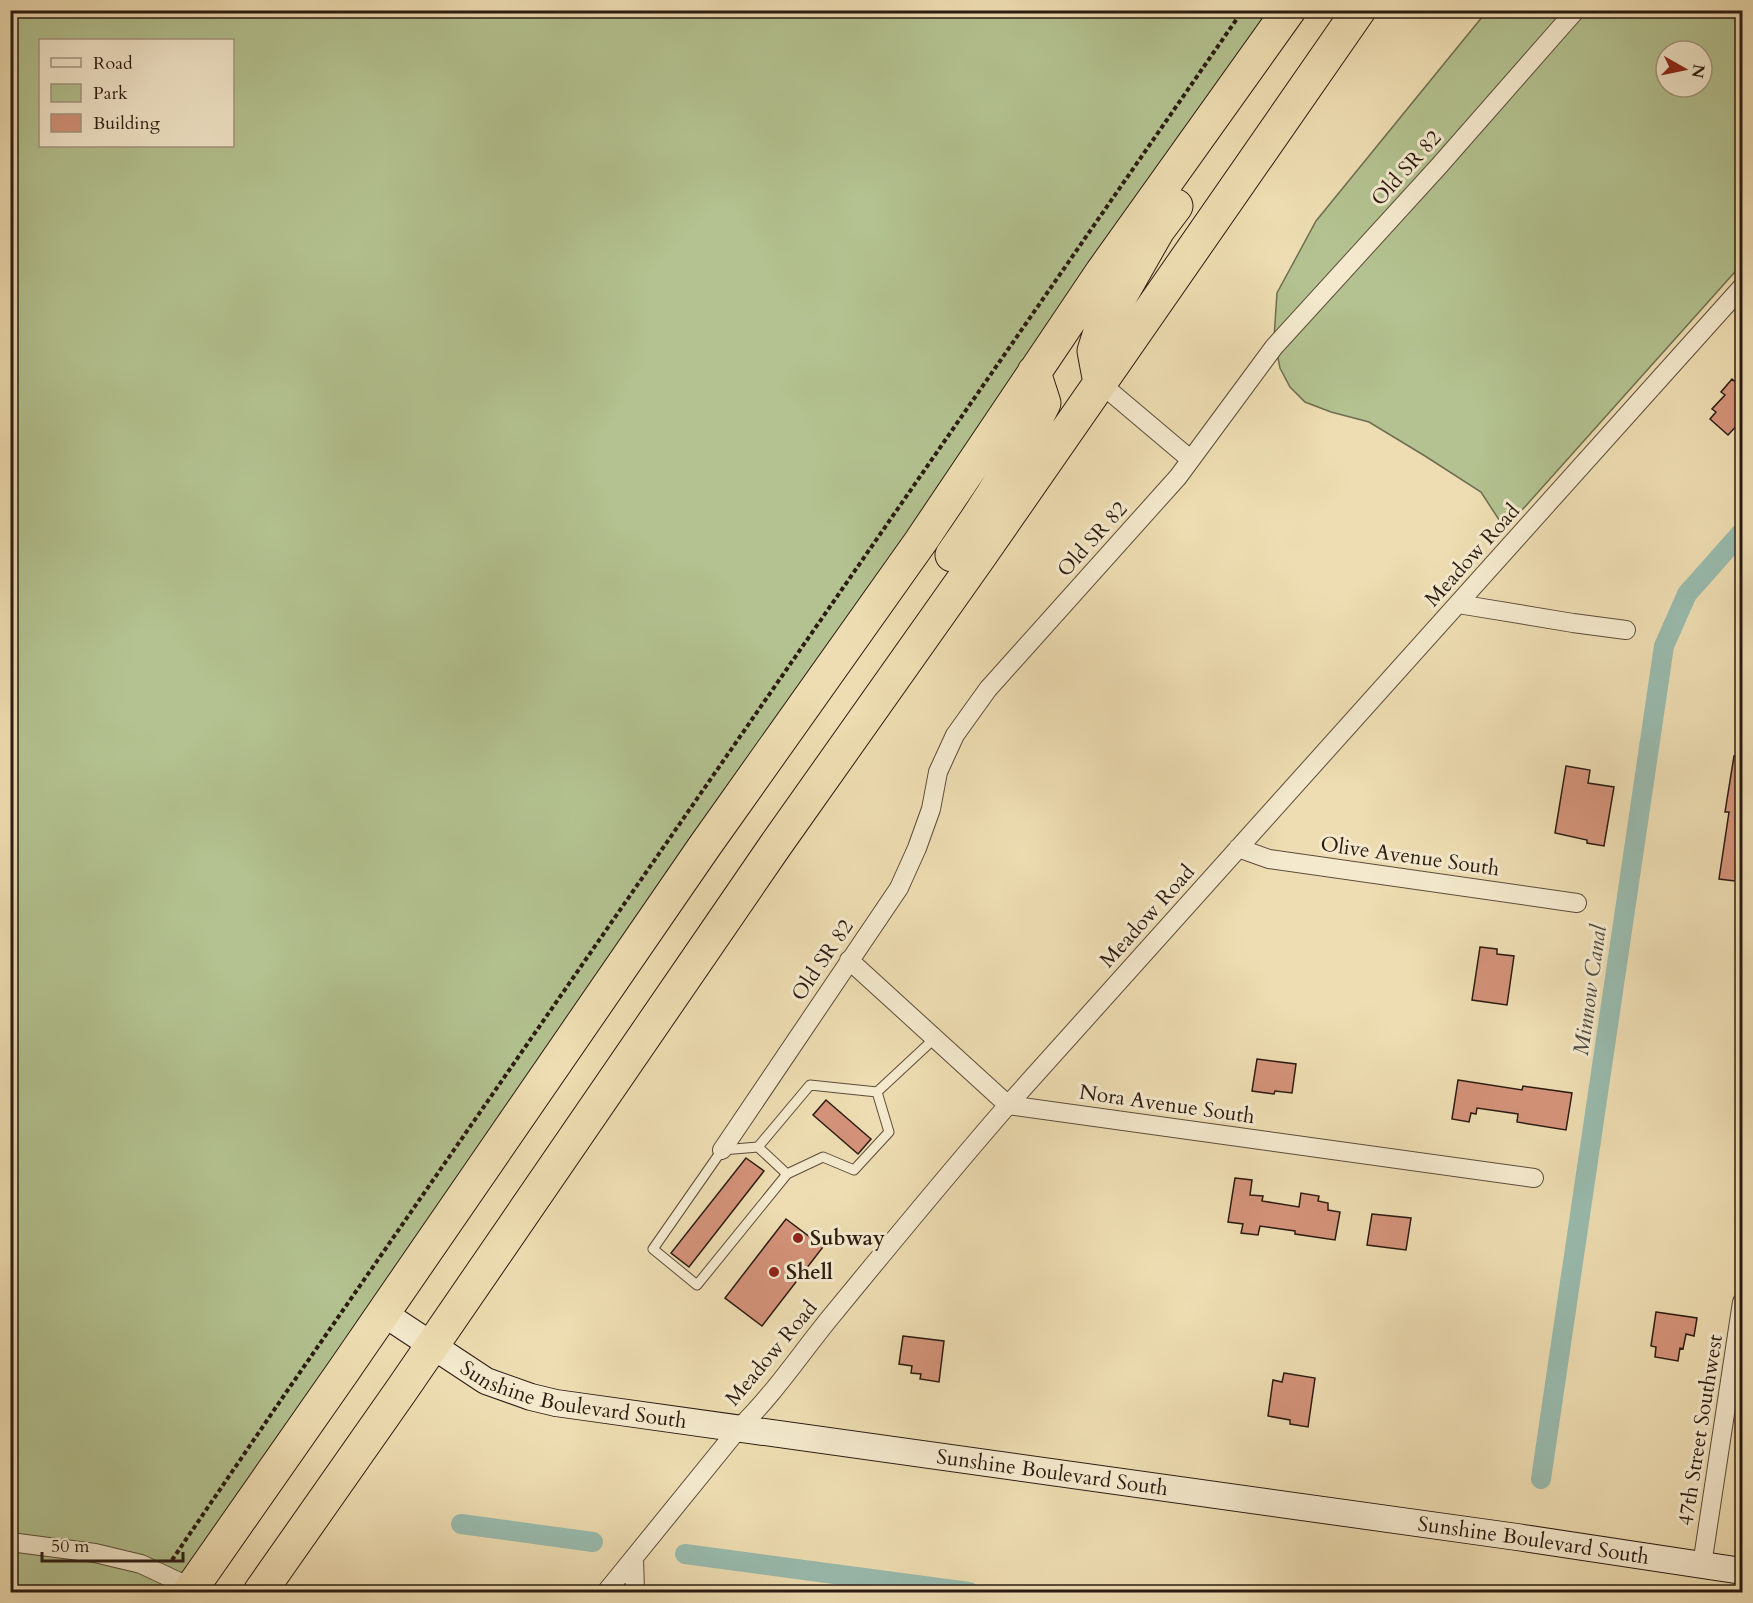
<svg xmlns="http://www.w3.org/2000/svg" width="1753" height="1603" viewBox="0 0 1753 1603" font-family="Cardo,serif">
  <rect width="100%" height="100%" fill="#eeddb2"/>
  <filter id="stains"><feTurbulence type="fractalNoise" baseFrequency=".00333" numOctaves="4"/><feColorMatrix values="0 0 0 0 .2 0 0 0 0 .09 0 0 0 0 .02 0 0 0 .5 -.17"/></filter>
  <radialGradient id="worn" r=".72"><stop offset=".6" stop-color="#630" stop-opacity="0"/><stop offset="1" stop-color="#630" stop-opacity=".3"/></radialGradient>
  <path fill="#b3c290" stroke="#6f6e51" stroke-width="1.5" fill-rule="evenodd" d="M 11,11 L 1276,11 L 1022,371 L 176,1592 L 11,1592 ZM 40,40 L 232,40 L 232,146 L 40,146 Z
    M 1487,11 L 1742,11 L 1742,264 L 1505,529 L 1481,492 L 1425,456 L 1369,422 L 1331,412 L 1305,402 L 1290,387 L 1280,368 L 1274,338 L 1277,293 L 1316,221 ZM 1666,51 L 1702,51 L 1702,87 L 1666,87 Z"/>
  <g fill="none" stroke-linecap="round" stroke-linejoin="round">
    <path stroke="#99bbae" stroke-width="20" d="M 1541,1479 L 1664,646 L 1687,594 L 1742,532
      M 461,1524 L 593,1542
      M 685,1554 L 969,1592"/>
  </g>
  <path fill="#d4937a" stroke="#2b1b12" stroke-width="1.5" d="M 1732,379 L 1743,388 L 1743,419 L 1728,435 L 1710,419 L 1716,412 L 1712,409 L 1725,395 L 1721,392 Z
    M 1734,756 L 1743,757 L 1743,882 L 1719,879 L 1729,812 L 1725,812 Z
    M 1566,766 L 1590,770 L 1588,783 L 1614,787 L 1604,846 L 1587,843 L 1587,840 L 1555,833 Z
    M 1480,947 L 1497,949 L 1497,954 L 1514,956 L 1507,1005 L 1472,1000 Z
    M 1257,1059 L 1296,1064 L 1292,1093 L 1275,1091 L 1274,1094 L 1252,1091 Z
    M 1458,1080 L 1522,1090 L 1523,1086 L 1572,1093 L 1566,1130 L 1517,1122 L 1518,1114 L 1477,1108 L 1476,1114 L 1471,1113 L 1469,1122 L 1452,1119 Z
    M 826,1100 L 871,1139 L 858,1154 L 813,1115 Z
    M 746,1158 L 764,1171 L 689,1267 L 671,1253 Z
    M 1235,1178 L 1252,1180 L 1250,1195 L 1263,1196 L 1262,1201 L 1299,1207 L 1301,1193 L 1319,1196 L 1318,1201 L 1328,1203 L 1328,1210 L 1340,1212 L 1335,1240 L 1295,1234 L 1295,1231 L 1260,1226 L 1258,1235 L 1241,1233 L 1243,1224 L 1228,1222 Z
    M 1372,1214 L 1411,1218 L 1406,1250 L 1367,1245 Z
    M 786,1219 L 823,1247 L 762,1326 L 725,1298 Z
    M 1656,1312 L 1697,1318 L 1694,1336 L 1686,1334 L 1683,1349 L 1680,1348 L 1678,1361 L 1655,1357 L 1656,1347 L 1651,1346 Z
    M 903,1336 L 944,1341 L 939,1382 L 920,1379 L 921,1374 L 911,1373 L 912,1366 L 899,1364 Z
    M 1284,1373 L 1315,1378 L 1308,1427 L 1290,1424 L 1290,1420 L 1268,1416 L 1273,1380 L 1282,1382 Z"/>
  <g fill="none" stroke-linecap="round" stroke-linejoin="round">
    <g stroke="#5c4c3a" stroke-width="11">
      <path id="lane" d="M 877,1092 L 889,1132 L 854,1170 L 823,1157 L 787,1174 L 697,1285 L 653,1249 L 722,1150 L 758,1147 L 810,1085 L 877,1092 L 935,1038
        M 758,1147 L 787,1174"/>
    </g>
    <g stroke="#5c4c3a" stroke-width="20">
      <path id="street" d="M 1100,383 L 1190,459
        M 1458,604 L 1573,623 L 1626,630
        M 1238,848 L 1269,859 L 1577,903
        M 849,960 L 1008,1105 L 1534,1178
        M 722,1150 L 899,888 L 917,848 L 931,809 L 938,772 L 955,735 L 988,689 L 1178,477 L 1274,347 L 1439,166 L 1576,10
        M 10,1542 L 95,1553 L 141,1564 L 192,1588
        M 634,1558 L 635,1592
        M 1702,1565 L 1742,1302
        M 606,1592 L 739,1428 C 773,1395 799,1356 829,1319 C 888,1247 947,1175 1008,1105 L 1742,287"/>
    </g>
    <g stroke="#2b1b12" stroke-width="28">
      <g id="secondary">
        <path id="s1" d="M 383,1313 L 486,1381 L 531,1397 L 556,1403 L 1517,1537 L 1742,1571"/>
      </g>
    </g>
    <g stroke="#2b1b12" stroke-width="35">
      <path id="highway" d="M 1100,383 L 1094,351 L 1100,332 L 1158,230 L 1176,206
        M 952,555 C 986,507 1018,457 1044,403 L 1034,372
        M 189,1592 L 344,1370 L 704,847 L 921,541 L 1102,272 L 1289,10
        M 260,1592 L 403,1388 L 775,846 L 980,556 L 1359,10"/>
    </g>
    <path stroke="#2b1b12" stroke-width="4" stroke-dasharray="4.5 3" stroke-linecap="butt" d="M 172,1560 L 285,1394 L 1243,10"/>
    <use href="#lane" stroke="#f4e9cd" stroke-width="9"/>
    <use href="#street" stroke="#f4e9cd" stroke-width="18"/>
    <use href="#secondary" stroke="#f4e9cd" stroke-width="26"/>
    <use href="#highway" stroke="#eeddb2" stroke-width="33"/>
  </g>
  <g fill="#8f2418" stroke="#f4e9cd" stroke-width="2">
    <circle cx="798" cy="1238" r="6"/>
    <circle cx="774" cy="1272" r="6"/>
  </g>
  <g text-anchor="middle" stroke-width="6" stroke-linejoin="round" paint-order="stroke">
    <g font-size="21" fill="#2b1b12" stroke="#f4e9cd">
      <text transform="translate(1406 168) rotate(-48)" y="7">Old SR 82</text>
      <text transform="translate(1092 539) rotate(-48)" y="7">Old SR 82</text>
      <text transform="translate(1472 555) rotate(-48)" y="7">Meadow Road</text>
      <text transform="translate(1410 856) rotate(8)" y="7">Olive Avenue South</text>
      <text transform="translate(1147 916) rotate(-48)" y="7">Meadow Road</text>
      <text transform="translate(822 960) rotate(-56)" y="7">Old SR 82</text>
      <text transform="translate(1167 1104) rotate(8)" y="7">Nora Avenue South</text>
      <text transform="translate(771 1353) rotate(-50)" y="7">Meadow Road</text>
      <text dy="7" stroke="none"><textPath href="#s1" startOffset="212">Sunshine Boulevard South</textPath></text>
      <text transform="translate(1700 1430) rotate(-81)" y="7">47th Street Southwest</text>
      <text dy="7" stroke="none"><textPath href="#s1" startOffset="698">Sunshine Boulevard South</textPath></text>
      <text dy="7" stroke="none"><textPath href="#s1" startOffset="1184">Sunshine Boulevard South</textPath></text>
    </g>
    <g font-size="21" font-weight="bold" fill="#2b1b12" stroke="#f4e9cd" text-anchor="start">
      <text x="810" y="1245">Subway</text>
      <text x="786" y="1279">Shell</text>
    </g>
    <g font-size="22" font-style="italic" fill="#4c4b41" stroke="#f4e9cd">
      <text transform="translate(1589 990) rotate(-82)" y="8">Minnow Canal</text>
    </g>
  </g>
  <rect width="1753" height="1603" fill="none" stroke="#eeddb2" stroke-width="36"/>
  <rect x="12" y="12" width="1729" height="1579" fill="none" stroke="#2b1b12" stroke-width="3"/>
  <rect x="18" y="18" width="1717" height="1567" fill="none" stroke="#2b1b12" stroke-width="1.5"/>
  <rect x="39" y="39" width="195" height="108" fill="#f4e9cd" stroke="#a49782" stroke-width="1.5"/>
  <rect x="51" y="58" width="30" height="9" fill="#f4e9cd" stroke="#a49782" stroke-width="1.5"/>
  <text x="93" y="69" font-size="18" fill="#2b1b12">Road</text>
  <rect x="51" y="84" width="30" height="18" fill="#b3c290" stroke="#a49782" stroke-width="1.5"/>
  <text x="93" y="99" font-size="18" fill="#2b1b12">Park</text>
  <rect x="51" y="114" width="30" height="18" fill="#d4937a" stroke="#a49782" stroke-width="1.5"/>
  <text x="93" y="129" font-size="18" fill="#2b1b12">Building</text>
  <g transform="translate(1684 69) rotate(99)"><circle r="28" fill="#f4e9cd" stroke="#a49782" stroke-width="1.5"/>
  <path d="M0-4.5L10 22L0 15L-10 22Z" fill="#8f2418"/>
  <text y="-9" font-size="16" font-weight="bold" text-anchor="middle" fill="#2b1b12">N</text>
  </g>
  <path d="M42 1552v9h141v-9" fill="none" stroke="#2b1b12" stroke-width="3"/>
  <text x="51" y="1552" font-size="18" fill="#2b1b12" stroke="#f4e9cd" stroke-width="4.5" paint-order="stroke">50 m</text>
  <rect width="100%" height="100%" filter="url(#stains)"/>
  <rect width="100%" height="100%" fill="url(#worn)"/>
</svg>
